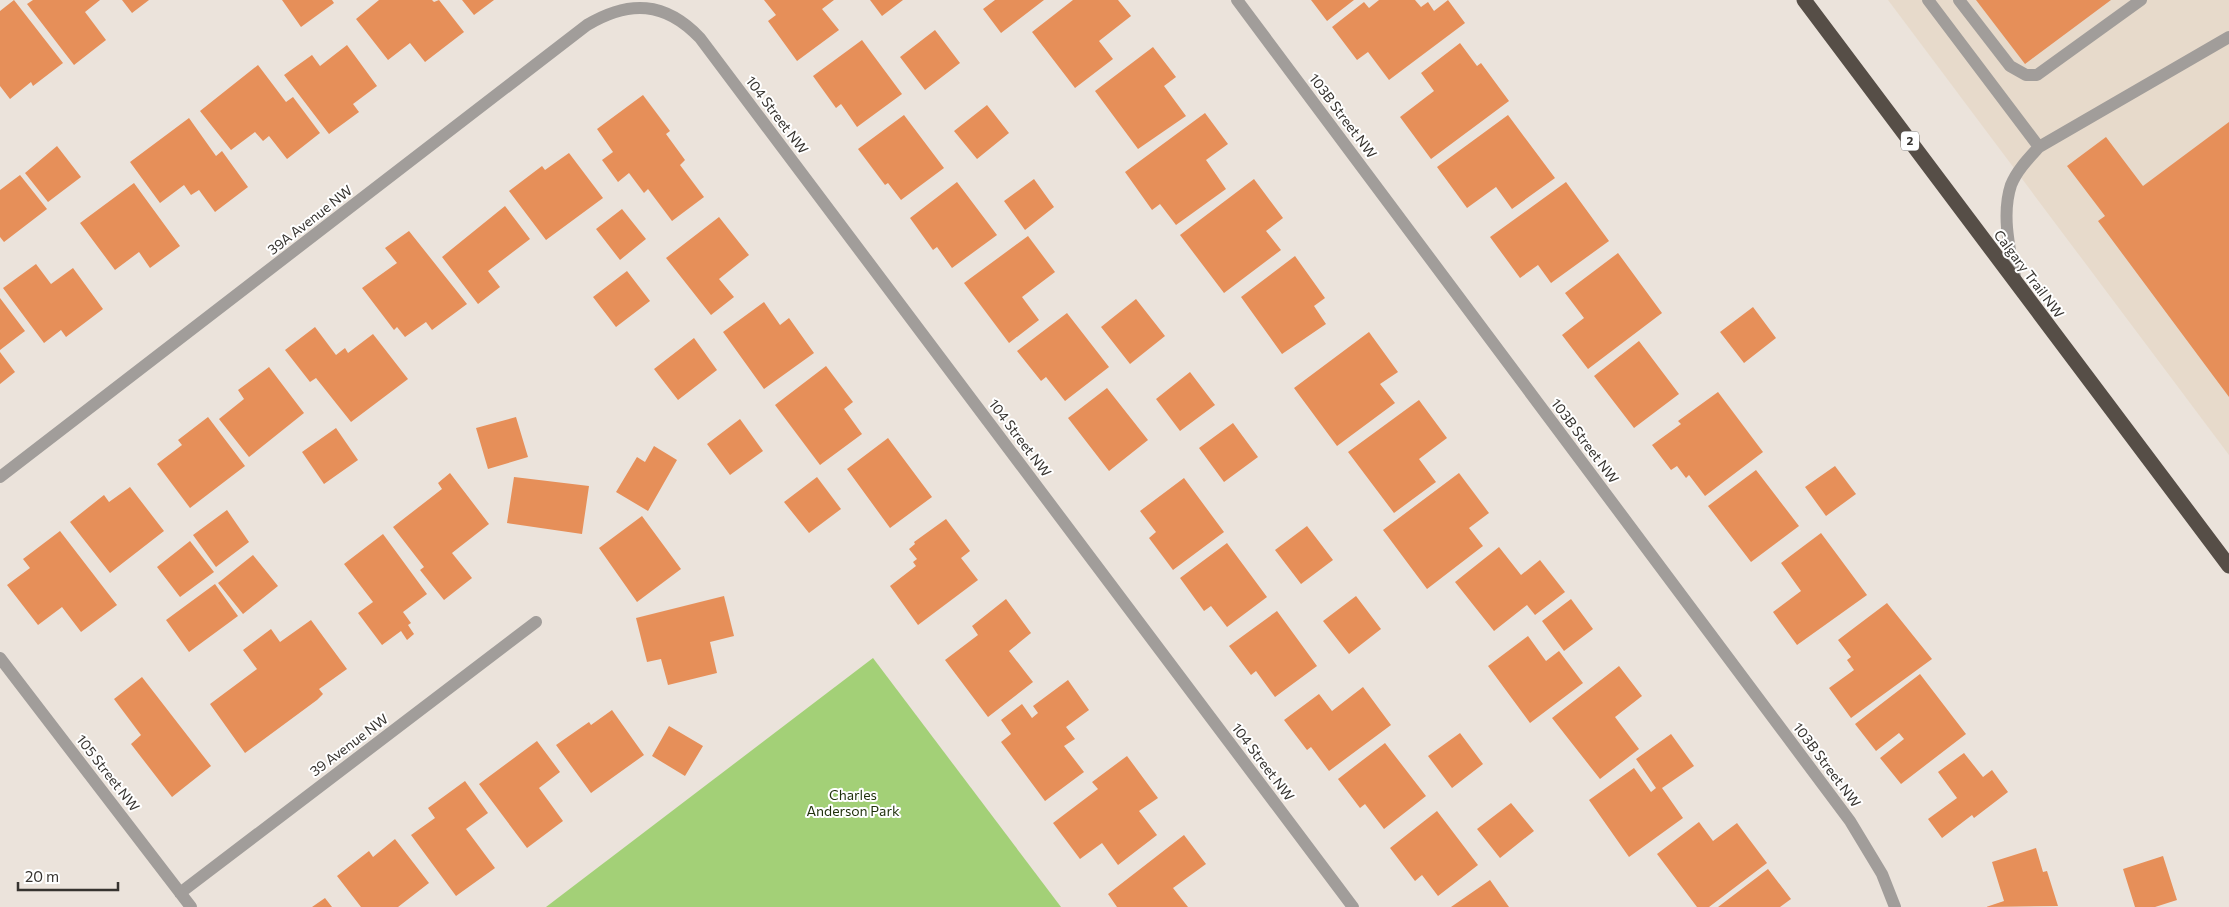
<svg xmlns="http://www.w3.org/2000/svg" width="2229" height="907" viewBox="0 0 2229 907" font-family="Commissioner,sans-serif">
  <rect width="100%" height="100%" fill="#ebe3db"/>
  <path fill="#e7dacb" d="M 1888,0 L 2229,0 L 2229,455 Z"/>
  <path fill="#a3d077" d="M 873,658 L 1061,907 L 546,907 Z"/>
  <path fill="#e68f59" d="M 14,0 L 63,63 L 33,86 L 31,82 L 10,99 L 0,86 L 0,11 Z
    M 33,0 L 100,0 L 85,12 L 106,40 L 74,65 L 27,4 Z
    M 122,0 L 149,0 L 132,13 Z
    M 282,0 L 332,0 L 334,3 L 301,27 Z
    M 379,0 L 432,0 L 434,2 L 439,0 L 464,32 L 425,62 L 410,43 L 388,60 L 356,19 Z
    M 462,0 L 494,0 L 474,15 Z
    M 764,0 L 834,0 L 822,9 L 839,30 L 797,61 L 768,21 L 776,15 Z
    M 870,0 L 903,0 L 882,16 Z
    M 995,0 L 1044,0 L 1001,33 L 983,9 Z
    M 1073,0 L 1118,0 L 1131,16 L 1099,41 L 1113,59 L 1075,88 L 1032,32 Z
    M 1311,0 L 1354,0 L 1327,21 Z
    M 1379,0 L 1415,0 L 1421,7 L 1428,2 L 1434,11 L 1448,0 L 1465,23 L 1389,80 L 1368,52 L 1357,60 L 1332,27 L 1364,2 L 1369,8 Z
    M 1976,0 L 2111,0 L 2025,64 Z
    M 935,30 L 960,63 L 925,90 L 900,57 Z
    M 862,40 L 902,94 L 857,127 L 841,104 L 836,108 L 813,76 Z
    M 1460,43 L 1477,66 L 1481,63 L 1509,101 L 1431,159 L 1400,117 L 1434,91 L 1421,73 Z
    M 347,45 L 377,86 L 353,104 L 359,112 L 329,134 L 284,75 L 312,55 L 320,66 Z
    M 1153,47 L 1176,77 L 1164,86 L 1186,116 L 1138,149 L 1095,91 Z
    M 258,65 L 286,102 L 293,97 L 320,133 L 287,159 L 269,136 L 263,141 L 255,132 L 231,150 L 200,111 Z
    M 643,95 L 670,131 L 666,134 L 685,160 L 680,165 L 704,197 L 672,221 L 648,189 L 644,193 L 629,173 L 618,182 L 602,160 L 613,152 L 597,129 Z
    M 987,105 L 1009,133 L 977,159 L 954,131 Z
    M 1205,113 L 1228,144 L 1206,160 L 1226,189 L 1176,225 L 1160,204 L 1152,210 L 1125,172 Z
    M 904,115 L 944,168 L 901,200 L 888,183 L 885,185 L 858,149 Z
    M 1508,115 L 1555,178 L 1512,209 L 1496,187 L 1467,208 L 1437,167 Z
    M 189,118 L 216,156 L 222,151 L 248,187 L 215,212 L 199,190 L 191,195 L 184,185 L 160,203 L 130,162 Z
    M 2229,122 L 2229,397 L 2098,221 L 2105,216 L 2067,166 L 2106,137 L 2143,186 Z
    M 57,146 L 81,177 L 48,202 L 25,173 Z
    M 569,153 L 603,198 L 546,240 L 509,191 L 542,166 L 545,170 Z
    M 20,175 L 47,209 L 4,242 L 0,237 L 0,190 Z
    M 1034,179 L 1054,207 L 1025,230 L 1004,201 Z
    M 1254,179 L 1283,218 L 1266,231 L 1281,250 L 1224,293 L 1180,235 Z
    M 957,182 L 997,235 L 952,268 L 937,247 L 933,250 L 910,218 Z
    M 1566,182 L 1609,241 L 1551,283 L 1538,265 L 1520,278 L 1490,237 Z
    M 134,183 L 180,246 L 150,268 L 139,252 L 115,270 L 80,223 Z
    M 505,206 L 530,239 L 488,271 L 500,287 L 478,304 L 442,257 Z
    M 622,209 L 646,239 L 620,260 L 596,229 Z
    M 719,217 L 749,255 L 719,279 L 734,297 L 711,315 L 666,258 Z
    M 409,231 L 467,304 L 432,330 L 426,322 L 405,337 L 397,327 L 394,330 L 362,288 L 397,263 L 385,248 Z
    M 1028,236 L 1055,272 L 1022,297 L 1039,320 L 1009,343 L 964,283 Z
    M 1618,253 L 1662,313 L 1588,369 L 1562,335 L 1584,318 L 1565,293 Z
    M 1295,256 L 1325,298 L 1314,306 L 1326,324 L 1282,354 L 1241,297 Z
    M 36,264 L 51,284 L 73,268 L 103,309 L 66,337 L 61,330 L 44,343 L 3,288 Z
    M 627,271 L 650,301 L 616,327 L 593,297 Z
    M 0,298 L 25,331 L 0,350 Z
    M 1136,299 L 1165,336 L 1130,364 L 1101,327 Z
    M 764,302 L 780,325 L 789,318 L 814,353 L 764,389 L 723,332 Z
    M 1753,307 L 1776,338 L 1744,363 L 1720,332 Z
    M 1067,313 L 1109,367 L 1065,401 L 1046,377 L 1041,381 L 1017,351 Z
    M 315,327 L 336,355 L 345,348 L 348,353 L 373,334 L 408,379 L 351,422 L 316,378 L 310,382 L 285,350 Z
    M 1369,332 L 1398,372 L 1380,384 L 1395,403 L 1337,446 L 1294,388 Z
    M 694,338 L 717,370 L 678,400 L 654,369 Z
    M 1639,341 L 1679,394 L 1634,428 L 1594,376 Z
    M 0,352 L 15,372 L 0,384 Z
    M 826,366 L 853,402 L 844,409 L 862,434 L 820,465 L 775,405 Z
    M 269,367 L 304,413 L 249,457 L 219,419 L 244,399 L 238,390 Z
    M 1190,372 L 1215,405 L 1180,431 L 1156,399 Z
    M 1107,388 L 1148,440 L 1109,471 L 1068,418 Z
    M 1718,392 L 1763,452 L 1705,496 L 1689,475 L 1686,478 L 1677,466 L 1671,470 L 1652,445 L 1681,424 L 1678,421 Z
    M 1419,400 L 1447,438 L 1419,459 L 1436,482 L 1394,513 L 1348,452 Z
    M 208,417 L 245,466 L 190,508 L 157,464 L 182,445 L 178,440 Z
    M 516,417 L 528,457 L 488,469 L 476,428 Z
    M 740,419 L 763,451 L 730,475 L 707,444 Z
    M 1233,423 L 1258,457 L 1224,482 L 1199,448 Z
    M 336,428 L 358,460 L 324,484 L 302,452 Z
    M 888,438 L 932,497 L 890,528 L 847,469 Z
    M 654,446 L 677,460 L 648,511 L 616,492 L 637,457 L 645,462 Z
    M 1835,466 L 1856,494 L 1826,516 L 1805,487 Z
    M 1756,470 L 1799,526 L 1751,562 L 1708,506 Z
    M 450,473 L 489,524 L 452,553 L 472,578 L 444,600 L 420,570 L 424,567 L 393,527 L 442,489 L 438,483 Z
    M 1459,473 L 1489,513 L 1469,528 L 1483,546 L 1427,589 L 1383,530 Z
    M 514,477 L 589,486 L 582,534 L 507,523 Z
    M 817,477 L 841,509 L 809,533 L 784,502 Z
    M 1184,478 L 1224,532 L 1173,570 L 1149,538 L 1156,532 L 1140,511 Z
    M 130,487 L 164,531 L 110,573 L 70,522 L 104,495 L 109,502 Z
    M 227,510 L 249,542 L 216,567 L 193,535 Z
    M 642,516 L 681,569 L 637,602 L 599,548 Z
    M 946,519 L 970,551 L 961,558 L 978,580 L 918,625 L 890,586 L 916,566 L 913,562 L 917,559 L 909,549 L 915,544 L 914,542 Z
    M 1307,526 L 1333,560 L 1301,584 L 1275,550 Z
    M 60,531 L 117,605 L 81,632 L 62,607 L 38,625 L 7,585 L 30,568 L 23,559 Z
    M 1821,533 L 1867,595 L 1797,645 L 1773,612 L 1801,591 L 1781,563 Z
    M 383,534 L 427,594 L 403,612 L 411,623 L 408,625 L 414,634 L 407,640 L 401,631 L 382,645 L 358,613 L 373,602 L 344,564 Z
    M 190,541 L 214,572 L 180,597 L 157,567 Z
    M 1227,543 L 1267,597 L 1227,627 L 1211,606 L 1204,611 L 1180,578 Z
    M 1499,547 L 1521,575 L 1540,560 L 1565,592 L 1535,615 L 1527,605 L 1494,631 L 1455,582 Z
    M 253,555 L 278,586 L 243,614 L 218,583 Z
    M 215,584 L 238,616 L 189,652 L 166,620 Z
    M 724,596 L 734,636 L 710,642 L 717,673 L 668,685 L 661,659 L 647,662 L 636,618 Z
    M 1356,596 L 1381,629 L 1349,654 L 1323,621 Z
    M 1006,599 L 1031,633 L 1009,651 L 1033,682 L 988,717 L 945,660 L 978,635 L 972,626 Z
    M 1571,599 L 1593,629 L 1564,651 L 1542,621 Z
    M 1887,603 L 1932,659 L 1851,718 L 1829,688 L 1854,670 L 1847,660 L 1851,657 L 1838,640 Z
    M 1277,611 L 1317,666 L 1275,697 L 1256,671 L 1251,675 L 1229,646 Z
    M 311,620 L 347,669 L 319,689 L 323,694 L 317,700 L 245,753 L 210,704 L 257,669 L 243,650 L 271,629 L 280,642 Z
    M 1528,636 L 1546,661 L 1559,651 L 1583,683 L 1530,723 L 1488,666 Z
    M 1619,666 L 1642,696 L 1615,717 L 1639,749 L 1600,779 L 1552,718 Z
    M 1920,674 L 1966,734 L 1901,784 L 1880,758 L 1904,739 L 1899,733 L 1876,751 L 1855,724 Z
    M 142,677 L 211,766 L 172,797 L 131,744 L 141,735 L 114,699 Z
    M 1068,680 L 1089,710 L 1066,727 L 1075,739 L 1064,746 L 1084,772 L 1045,801 L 1001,742 L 1011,734 L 1001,720 L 1022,704 L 1032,718 L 1038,713 L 1033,706 Z
    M 1363,687 L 1391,725 L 1329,771 L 1311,747 L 1307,750 L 1284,720 L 1319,694 L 1332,711 Z
    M 612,710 L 644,755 L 591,793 L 556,745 L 589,722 L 591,725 Z
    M 669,726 L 703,746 L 685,776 L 652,756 Z
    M 1460,733 L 1483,764 L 1452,788 L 1428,756 Z
    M 1671,734 L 1694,766 L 1662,788 L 1683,818 L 1629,857 L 1589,800 L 1634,768 L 1651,792 L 1656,788 L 1636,759 Z
    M 537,741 L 560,772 L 539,788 L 563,821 L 527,848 L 479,784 Z
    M 1385,743 L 1426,796 L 1384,829 L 1365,804 L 1360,808 L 1338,779 Z
    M 1964,753 L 1983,777 L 1992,770 L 2008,792 L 1974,818 L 1972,815 L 1942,838 L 1928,819 L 1957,798 L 1938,772 Z
    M 1127,756 L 1158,798 L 1139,811 L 1157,835 L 1118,865 L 1102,843 L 1080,859 L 1053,823 L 1098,789 L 1092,782 Z
    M 465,781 L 488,813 L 466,829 L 495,868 L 456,896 L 411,835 L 435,818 L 428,808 Z
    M 1511,803 L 1534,831 L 1500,858 L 1477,829 Z
    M 1437,811 L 1478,865 L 1438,896 L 1422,875 L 1415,881 L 1390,848 Z
    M 1699,822 L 1713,841 L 1737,823 L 1767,863 L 1709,907 L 1697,907 L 1657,854 Z
    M 1184,835 L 1206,864 L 1173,888 L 1188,907 L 1117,907 L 1108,894 Z
    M 395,839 L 429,883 L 398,907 L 361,907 L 337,876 L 369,851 L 373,857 Z
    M 2036,848 L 2043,872 L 2047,871 L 2058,906 L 1986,907 L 2004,901 L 1992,862 Z
    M 2163,856 L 2177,900 L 2155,907 L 2135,907 L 2123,869 Z
    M 1768,869 L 1791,899 L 1780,907 L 1718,907 Z
    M 1490,880 L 1509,907 L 1451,907 Z
    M 325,898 L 332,907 L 312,907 Z"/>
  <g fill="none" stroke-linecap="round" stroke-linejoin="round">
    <path stroke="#a19d9a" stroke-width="12" d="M 1237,0 L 1850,821 L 1882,874 L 1895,907
      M 1928,0 L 2039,147
      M 1959,0 L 2010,66 L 2026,75 L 2037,75 L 2141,0
      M 2016,282 C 2010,251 2001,215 2011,185 C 2017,170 2029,158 2039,147 L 2229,37
      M 0,477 L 587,25 C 629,0 665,1 700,38 L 1353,907
      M 0,658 L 191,907
      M 180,893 L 536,622"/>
    <path stroke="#564e47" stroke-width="15" d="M 1804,0 L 2229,566"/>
  </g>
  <g text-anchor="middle" stroke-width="4" stroke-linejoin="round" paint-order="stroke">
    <rect fill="#fff" stroke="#72706d" stroke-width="1" x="1901" y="131.5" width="18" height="19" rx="4"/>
    <g font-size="12" font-weight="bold" fill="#36332f">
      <text x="1910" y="145">2</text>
    </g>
    <g font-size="14" fill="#36332f" stroke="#fff">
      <text transform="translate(777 115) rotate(53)" y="5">104 Street NW</text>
      <text transform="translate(1343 116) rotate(53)" y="5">103B Street NW</text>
      <text transform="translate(310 220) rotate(-38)" y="5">39A Avenue NW</text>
      <text transform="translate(2029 274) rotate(53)" y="5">Calgary Trail NW</text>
      <text transform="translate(1020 438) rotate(53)" y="5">104 Street NW</text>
      <text transform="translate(1585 441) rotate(53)" y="5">103B Street NW</text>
      <text transform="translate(349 745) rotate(-37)" y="5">39 Avenue NW</text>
      <text transform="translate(1263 762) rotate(53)" y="5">104 Street NW</text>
      <text transform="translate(1827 765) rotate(53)" y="5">103B Street NW</text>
      <text transform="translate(108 773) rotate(52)" y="5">105 Street NW</text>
    </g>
    <g font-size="14" fill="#1f300b" stroke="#fff">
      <text x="853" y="800">Charles<tspan x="853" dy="16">Anderson Park</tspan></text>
    </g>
  </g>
  <path d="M18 882v8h100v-8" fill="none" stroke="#36332f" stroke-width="2.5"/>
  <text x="25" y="882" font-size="15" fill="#36332f" stroke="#ffffff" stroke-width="4" paint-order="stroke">20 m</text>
</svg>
